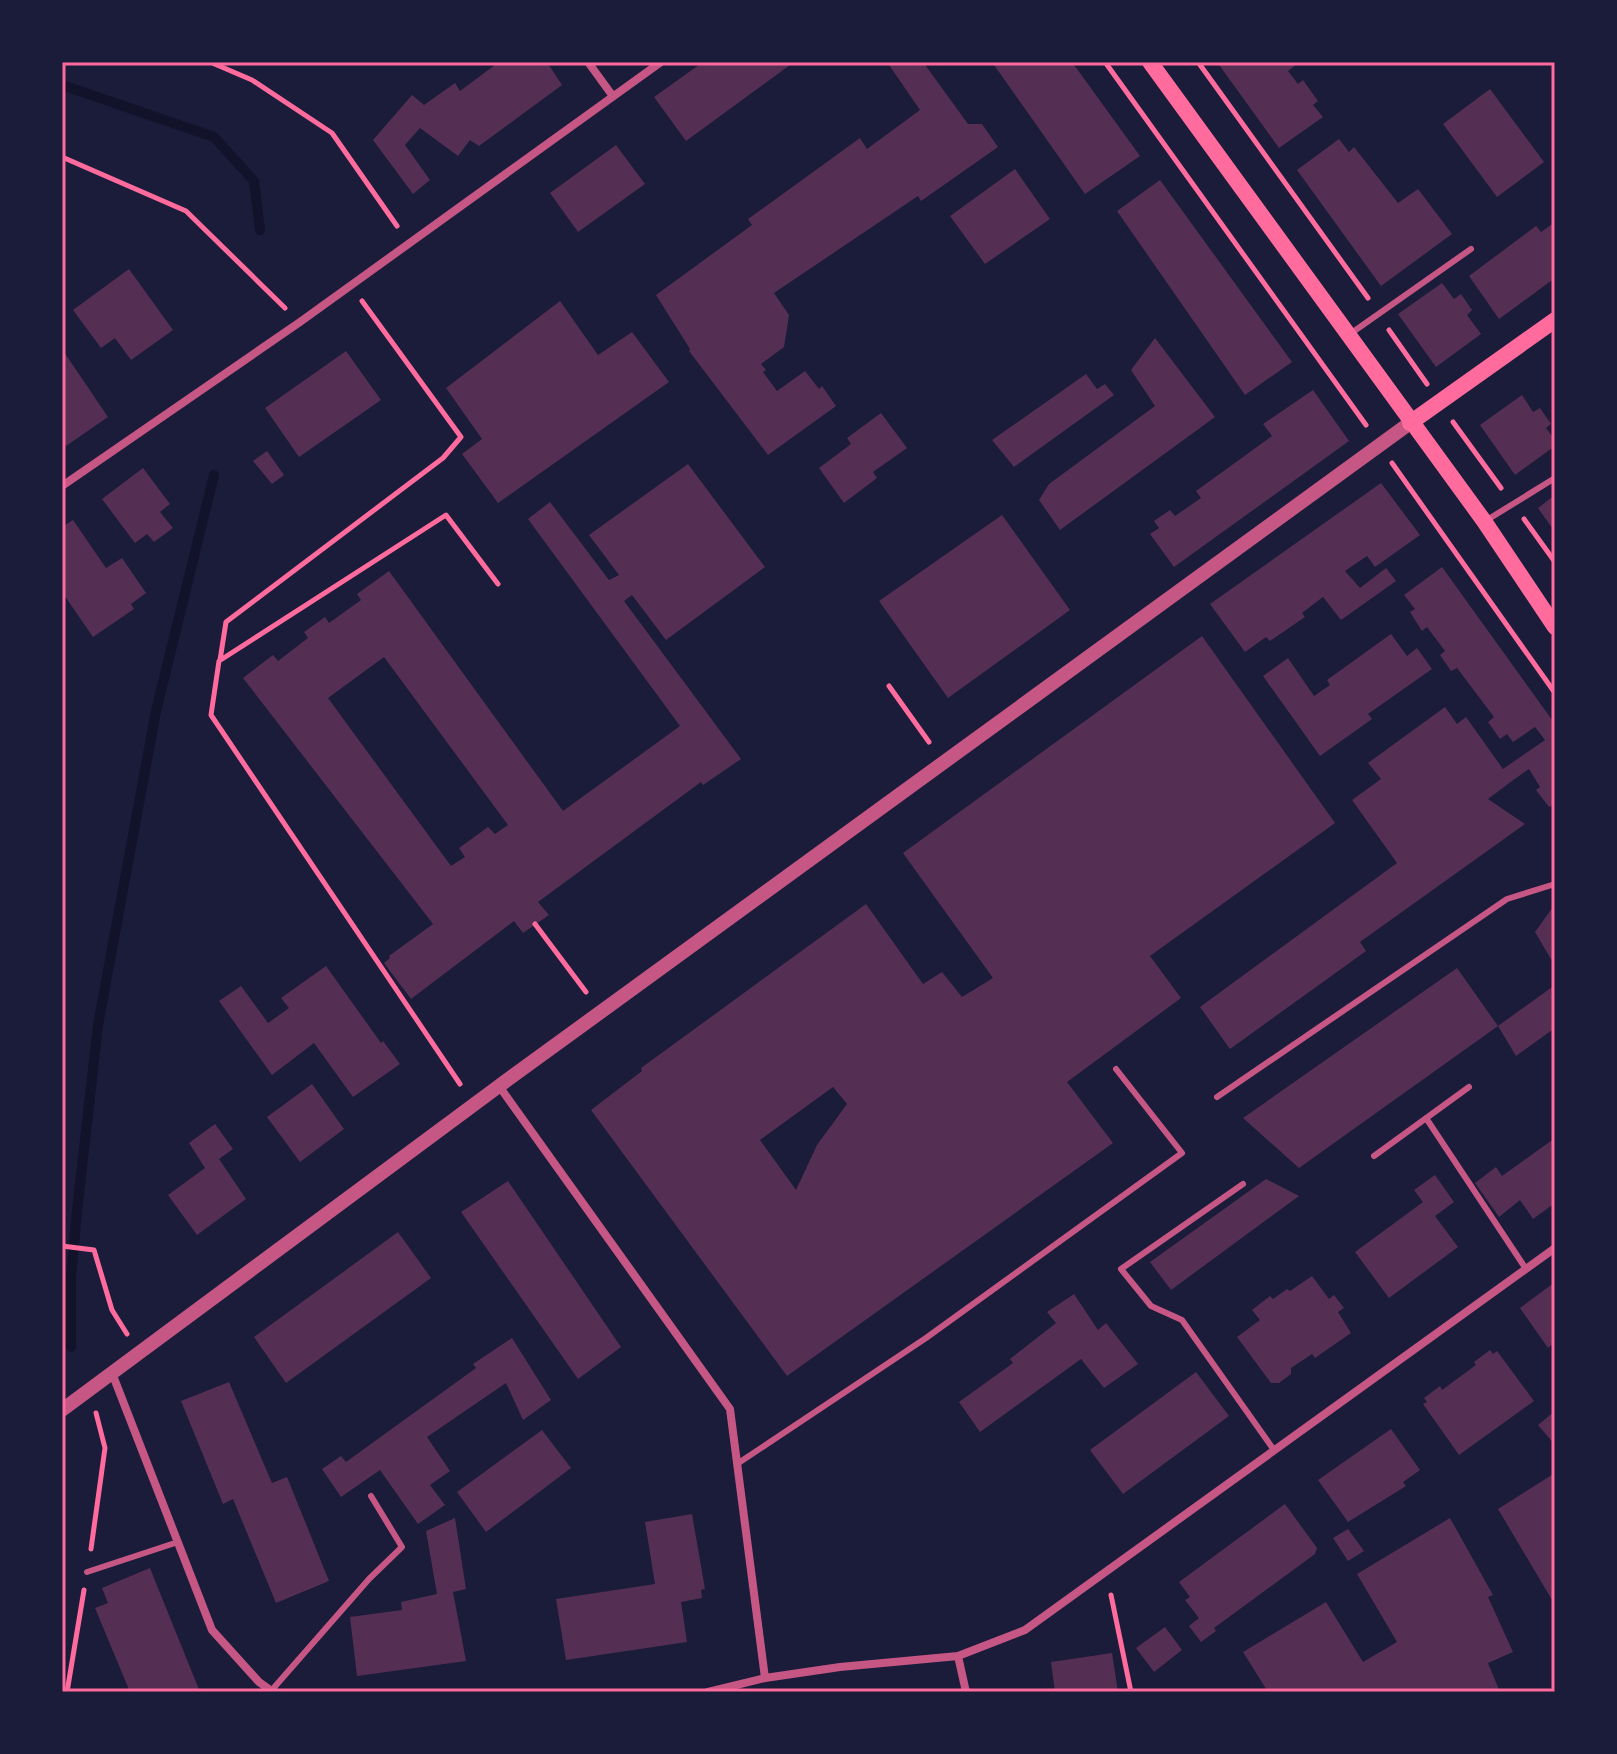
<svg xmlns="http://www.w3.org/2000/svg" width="1617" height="1754" viewBox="0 0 1617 1754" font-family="'DM Sans',sans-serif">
  <rect width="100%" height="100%" fill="#1b1b3a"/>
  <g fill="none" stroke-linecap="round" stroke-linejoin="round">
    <path stroke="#12122b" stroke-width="10" d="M 62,85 L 214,137 L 254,181 L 260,230
      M 71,1347 L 71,1278 L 77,1211 L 98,1025 L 156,711 L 214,475"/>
  </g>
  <path fill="#542f53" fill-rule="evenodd" d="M 499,62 L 547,62 L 562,85 L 479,146 L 470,140 L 458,156 L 420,128 L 405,145 L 430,180 L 413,194 L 373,140 L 412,95 L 424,105 L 455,83 L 460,91 Z
    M 703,62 L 794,62 L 686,141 L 654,97 Z
    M 887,62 L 923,62 L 968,124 L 982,124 L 998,147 L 921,201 L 918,196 L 774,293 L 789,315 L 784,347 L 761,364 L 766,370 L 763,372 L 777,391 L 805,371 L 819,389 L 822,386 L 836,406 L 768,455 L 689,351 L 690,349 L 656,295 L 752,225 L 748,219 L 860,138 L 867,149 L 920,110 Z
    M 992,62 L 1072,62 L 1140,156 L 1085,194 Z
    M 1217,62 L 1296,62 L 1297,64 L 1288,71 L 1298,84 L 1303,80 L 1318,101 L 1313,105 L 1323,117 L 1279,148 Z
    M 1490,89 L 1544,162 L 1497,197 L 1443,124 Z
    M 1339,139 L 1349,152 L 1354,147 L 1398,203 L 1418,189 L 1452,234 L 1381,286 L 1297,170 Z
    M 616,145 L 645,184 L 578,232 L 550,193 Z
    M 1015,169 L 1050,219 L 985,264 L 950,216 Z
    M 1160,180 L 1292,362 L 1245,395 L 1117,211 Z
    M 1555,222 L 1555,278 L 1499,319 L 1469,276 L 1536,226 L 1541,232 Z
    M 129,269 L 173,330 L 131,360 L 115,338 L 101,348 L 73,310 Z
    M 1442,283 L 1454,299 L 1461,294 L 1472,310 L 1467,315 L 1481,334 L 1436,367 L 1398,314 Z
    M 560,301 L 598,355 L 632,332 L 669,382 L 498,503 L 462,454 L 482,439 L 446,388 Z
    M 1155,338 L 1215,417 L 1060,530 L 1039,500 L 1049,484 L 1155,406 L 1131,370 Z
    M 62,349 L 108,417 L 66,446 L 62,440 Z
    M 346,351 L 381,400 L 299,457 L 265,408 Z
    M 1086,374 L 1097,389 L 1105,384 L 1114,395 L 1014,467 L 992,440 Z
    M 1313,390 L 1349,441 L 1174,567 L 1150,534 L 1159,528 L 1154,521 L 1170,510 L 1175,516 L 1201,498 L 1196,491 L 1272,436 L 1263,424 Z
    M 1522,395 L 1533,412 L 1540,408 L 1551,424 L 1546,428 L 1555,440 L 1555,446 L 1515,475 L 1480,425 Z
    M 881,413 L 907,448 L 873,472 L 877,478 L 844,503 L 819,468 L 851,444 L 847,438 Z
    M 267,451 L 284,475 L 272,484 L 253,461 Z
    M 688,464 L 765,567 L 666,640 L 632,595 L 624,601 L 741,759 L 703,785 L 701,782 L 538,902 L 549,915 L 523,933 L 514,921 L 411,999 L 384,963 L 390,958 L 389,956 L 433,924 L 243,678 L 273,655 L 278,661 L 308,638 L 304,632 L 325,617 L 329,623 L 361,600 L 357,594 L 389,571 L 563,811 L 680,726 L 528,519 L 550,502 L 609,580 L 619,575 L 589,535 ZM 384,657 L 508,825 L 495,834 L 488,827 L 459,848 L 465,857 L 451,866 L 328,698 Z
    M 143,468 L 170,504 L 160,512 L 173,528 L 154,542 L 147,534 L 135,543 L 102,499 Z
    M 1381,483 L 1420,535 L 1375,567 L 1367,556 L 1345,571 L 1360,588 L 1386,568 L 1396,581 L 1341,620 L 1323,597 L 1302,613 L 1305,617 L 1270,641 L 1266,637 L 1245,652 L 1210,604 Z
    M 1555,495 L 1555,532 L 1538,508 Z
    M 1002,515 L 1070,610 L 948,698 L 879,601 Z
    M 73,520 L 106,568 L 122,558 L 146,593 L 131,604 L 134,609 L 93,637 L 62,592 L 62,527 Z
    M 1442,567 L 1555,724 L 1555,805 L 1549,807 L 1536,790 L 1540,787 L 1529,769 L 1512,781 L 1488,799 L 1525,824 L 1360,942 L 1366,951 L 1230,1049 L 1200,1007 L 1397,863 L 1352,800 L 1381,779 L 1368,763 L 1445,707 L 1457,724 L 1466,717 L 1503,769 L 1545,740 L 1535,727 L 1513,742 L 1507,734 L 1500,739 L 1488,722 L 1494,717 L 1457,668 L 1451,671 L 1440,655 L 1445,651 L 1427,627 L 1422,631 L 1410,612 L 1415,609 L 1404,595 Z
    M 1391,634 L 1407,656 L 1417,648 L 1432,669 L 1368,714 L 1372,719 L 1320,756 L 1263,676 L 1288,658 L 1314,696 L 1330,685 L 1327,680 Z
    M 1202,636 L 1335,823 L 1150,956 L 1181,998 L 1067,1082 L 1113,1143 L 787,1376 L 591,1110 L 642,1071 L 641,1068 L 866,904 L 923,984 L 942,972 L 962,997 L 993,978 L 903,853 ZM 833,1087 L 847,1104 L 817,1145 L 796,1190 L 760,1140 Z
    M 1555,904 L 1555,966 L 1535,932 Z
    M 326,966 L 381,1043 L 383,1041 L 400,1064 L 353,1097 L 314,1043 L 272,1075 L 219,1001 L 241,986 L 268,1023 L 289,1008 L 281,998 Z
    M 1457,968 L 1498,1026 L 1299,1168 L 1243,1118 Z
    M 1555,985 L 1555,1028 L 1516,1056 L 1498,1026 Z
    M 312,1084 L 344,1129 L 300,1162 L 267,1117 Z
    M 215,1124 L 233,1149 L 219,1159 L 246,1199 L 197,1235 L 168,1195 L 205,1168 L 189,1143 Z
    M 1555,1138 L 1555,1203 L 1533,1219 L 1520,1200 L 1499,1217 L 1475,1183 L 1496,1167 L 1502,1176 Z
    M 1435,1175 L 1454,1202 L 1435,1216 L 1458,1247 L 1389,1298 L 1355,1252 L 1423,1202 L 1414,1190 Z
    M 1266,1179 L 1299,1196 L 1171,1290 L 1150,1262 Z
    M 508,1181 L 621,1347 L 578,1379 L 461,1212 Z
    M 398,1232 L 431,1278 L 286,1383 L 254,1337 Z
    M 1312,1276 L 1329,1299 L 1334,1295 L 1344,1308 L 1338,1312 L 1351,1333 L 1315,1358 L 1312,1354 L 1291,1368 L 1291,1374 L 1279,1383 L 1271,1383 L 1237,1337 L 1260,1320 L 1252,1310 L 1270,1296 L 1273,1299 L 1287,1289 L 1290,1291 Z
    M 1555,1282 L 1555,1342 L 1548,1348 L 1520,1308 Z
    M 1074,1294 L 1098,1330 L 1106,1323 L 1138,1364 L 1104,1388 L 1081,1359 L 980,1432 L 959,1402 L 1013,1363 L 1010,1359 L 1056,1323 L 1047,1312 Z
    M 512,1338 L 551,1400 L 523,1420 L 506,1383 L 427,1437 L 450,1471 L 430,1485 L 445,1505 L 418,1524 L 380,1470 L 341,1497 L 322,1469 L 341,1456 L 346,1462 L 476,1368 L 473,1364 Z
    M 1490,1350 L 1493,1354 L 1497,1351 L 1534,1401 L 1459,1455 L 1423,1404 L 1427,1402 L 1424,1398 L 1440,1386 L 1442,1390 L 1476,1365 L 1474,1362 Z
    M 1196,1372 L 1229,1416 L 1123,1494 L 1090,1450 Z
    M 229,1382 L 272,1483 L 287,1477 L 329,1581 L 276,1603 L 233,1499 L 223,1504 L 181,1401 Z
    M 1555,1411 L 1555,1445 L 1538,1425 Z
    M 1391,1429 L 1420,1470 L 1403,1482 L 1406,1486 L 1348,1522 L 1318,1480 Z
    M 542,1430 L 571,1468 L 486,1532 L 457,1492 Z
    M 1555,1473 L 1555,1605 L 1498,1509 Z
    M 1285,1504 L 1317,1548 L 1315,1554 L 1214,1628 L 1216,1631 L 1201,1642 L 1189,1626 L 1199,1618 L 1185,1600 L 1190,1597 L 1179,1582 Z
    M 692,1514 L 705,1589 L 701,1590 L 702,1598 L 681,1602 L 687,1642 L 566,1660 L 556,1599 L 655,1584 L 645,1522 Z
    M 455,1518 L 466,1589 L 453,1592 L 466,1661 L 357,1676 L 350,1617 L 402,1610 L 401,1602 L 437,1594 L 426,1531 Z
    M 1450,1518 L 1493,1595 L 1488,1597 L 1513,1652 L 1488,1663 L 1500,1692 L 1268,1692 L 1243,1652 L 1326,1602 L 1363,1662 L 1397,1642 L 1357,1574 Z
    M 1348,1529 L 1364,1551 L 1348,1561 L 1333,1538 Z
    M 150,1568 L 158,1588 L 200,1692 L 130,1692 L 95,1608 L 108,1603 L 102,1588 Z
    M 1165,1627 L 1182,1650 L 1154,1672 L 1136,1648 Z
    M 1112,1653 L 1118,1692 L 1055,1692 L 1051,1662 Z"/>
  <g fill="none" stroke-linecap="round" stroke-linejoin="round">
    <path stroke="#ff6b9d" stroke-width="5" d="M 210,62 L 252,80 L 332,133 L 397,226
      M 1105,62 L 1366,425
      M 1198,62 L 1368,298
      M 62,157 L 186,211 L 285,308
      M 1389,330 L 1427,384
      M 1453,422 L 1501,488
      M 1392,463 L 1555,693
      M 1524,519 L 1555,562
      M 220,660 L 226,622 L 443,458 L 461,437 L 362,301
      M 889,686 L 929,742
      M 535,924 L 586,992
      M 460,1084 L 211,715 L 219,661 L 446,515 L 498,584
      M 62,1246 L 94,1250 L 112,1310 L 127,1334
      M 91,1549 L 105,1448 L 96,1413
      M 1111,1595 L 1131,1692
      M 67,1692 L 84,1590"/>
    <path stroke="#c65784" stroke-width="6" d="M 1350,334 L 1471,249
      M 1487,520 L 1555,478
      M 1217,1097 L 1507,899 L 1555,884
      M 1426,1118 L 1526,1269
      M 1374,1156 L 1469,1087
      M 1243,1184 L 1121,1269 L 1151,1306 L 1182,1320 L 1274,1450
      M 737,1464 L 926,1338 L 1182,1153 L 1116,1069
      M 87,1572 L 178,1542
      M 271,1691 L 369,1579 L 402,1547 L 371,1496"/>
    <path stroke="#c65784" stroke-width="8" d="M 588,62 L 612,95
      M 62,486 L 300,322 L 661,62
      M 499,1086 L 730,1409 L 765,1678
      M 112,1373 L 212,1630 L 259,1682 L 273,1692
      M 958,1656 L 966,1692
      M 708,1692 L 765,1678 L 840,1667 L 958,1656 L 1025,1630 L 1555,1248"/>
    <path stroke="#c65784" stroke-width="14" d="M 62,1410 L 499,1086 L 1410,423"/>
    <path stroke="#ff6b9d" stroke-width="16" d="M 1150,62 L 1484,521 L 1555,627
      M 1410,423 L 1555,320"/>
  </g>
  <rect width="1617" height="1754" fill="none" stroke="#1b1b3a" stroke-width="128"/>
  <rect x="64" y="64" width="1489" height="1626" fill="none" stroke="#ff6b9d" stroke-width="3"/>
</svg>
